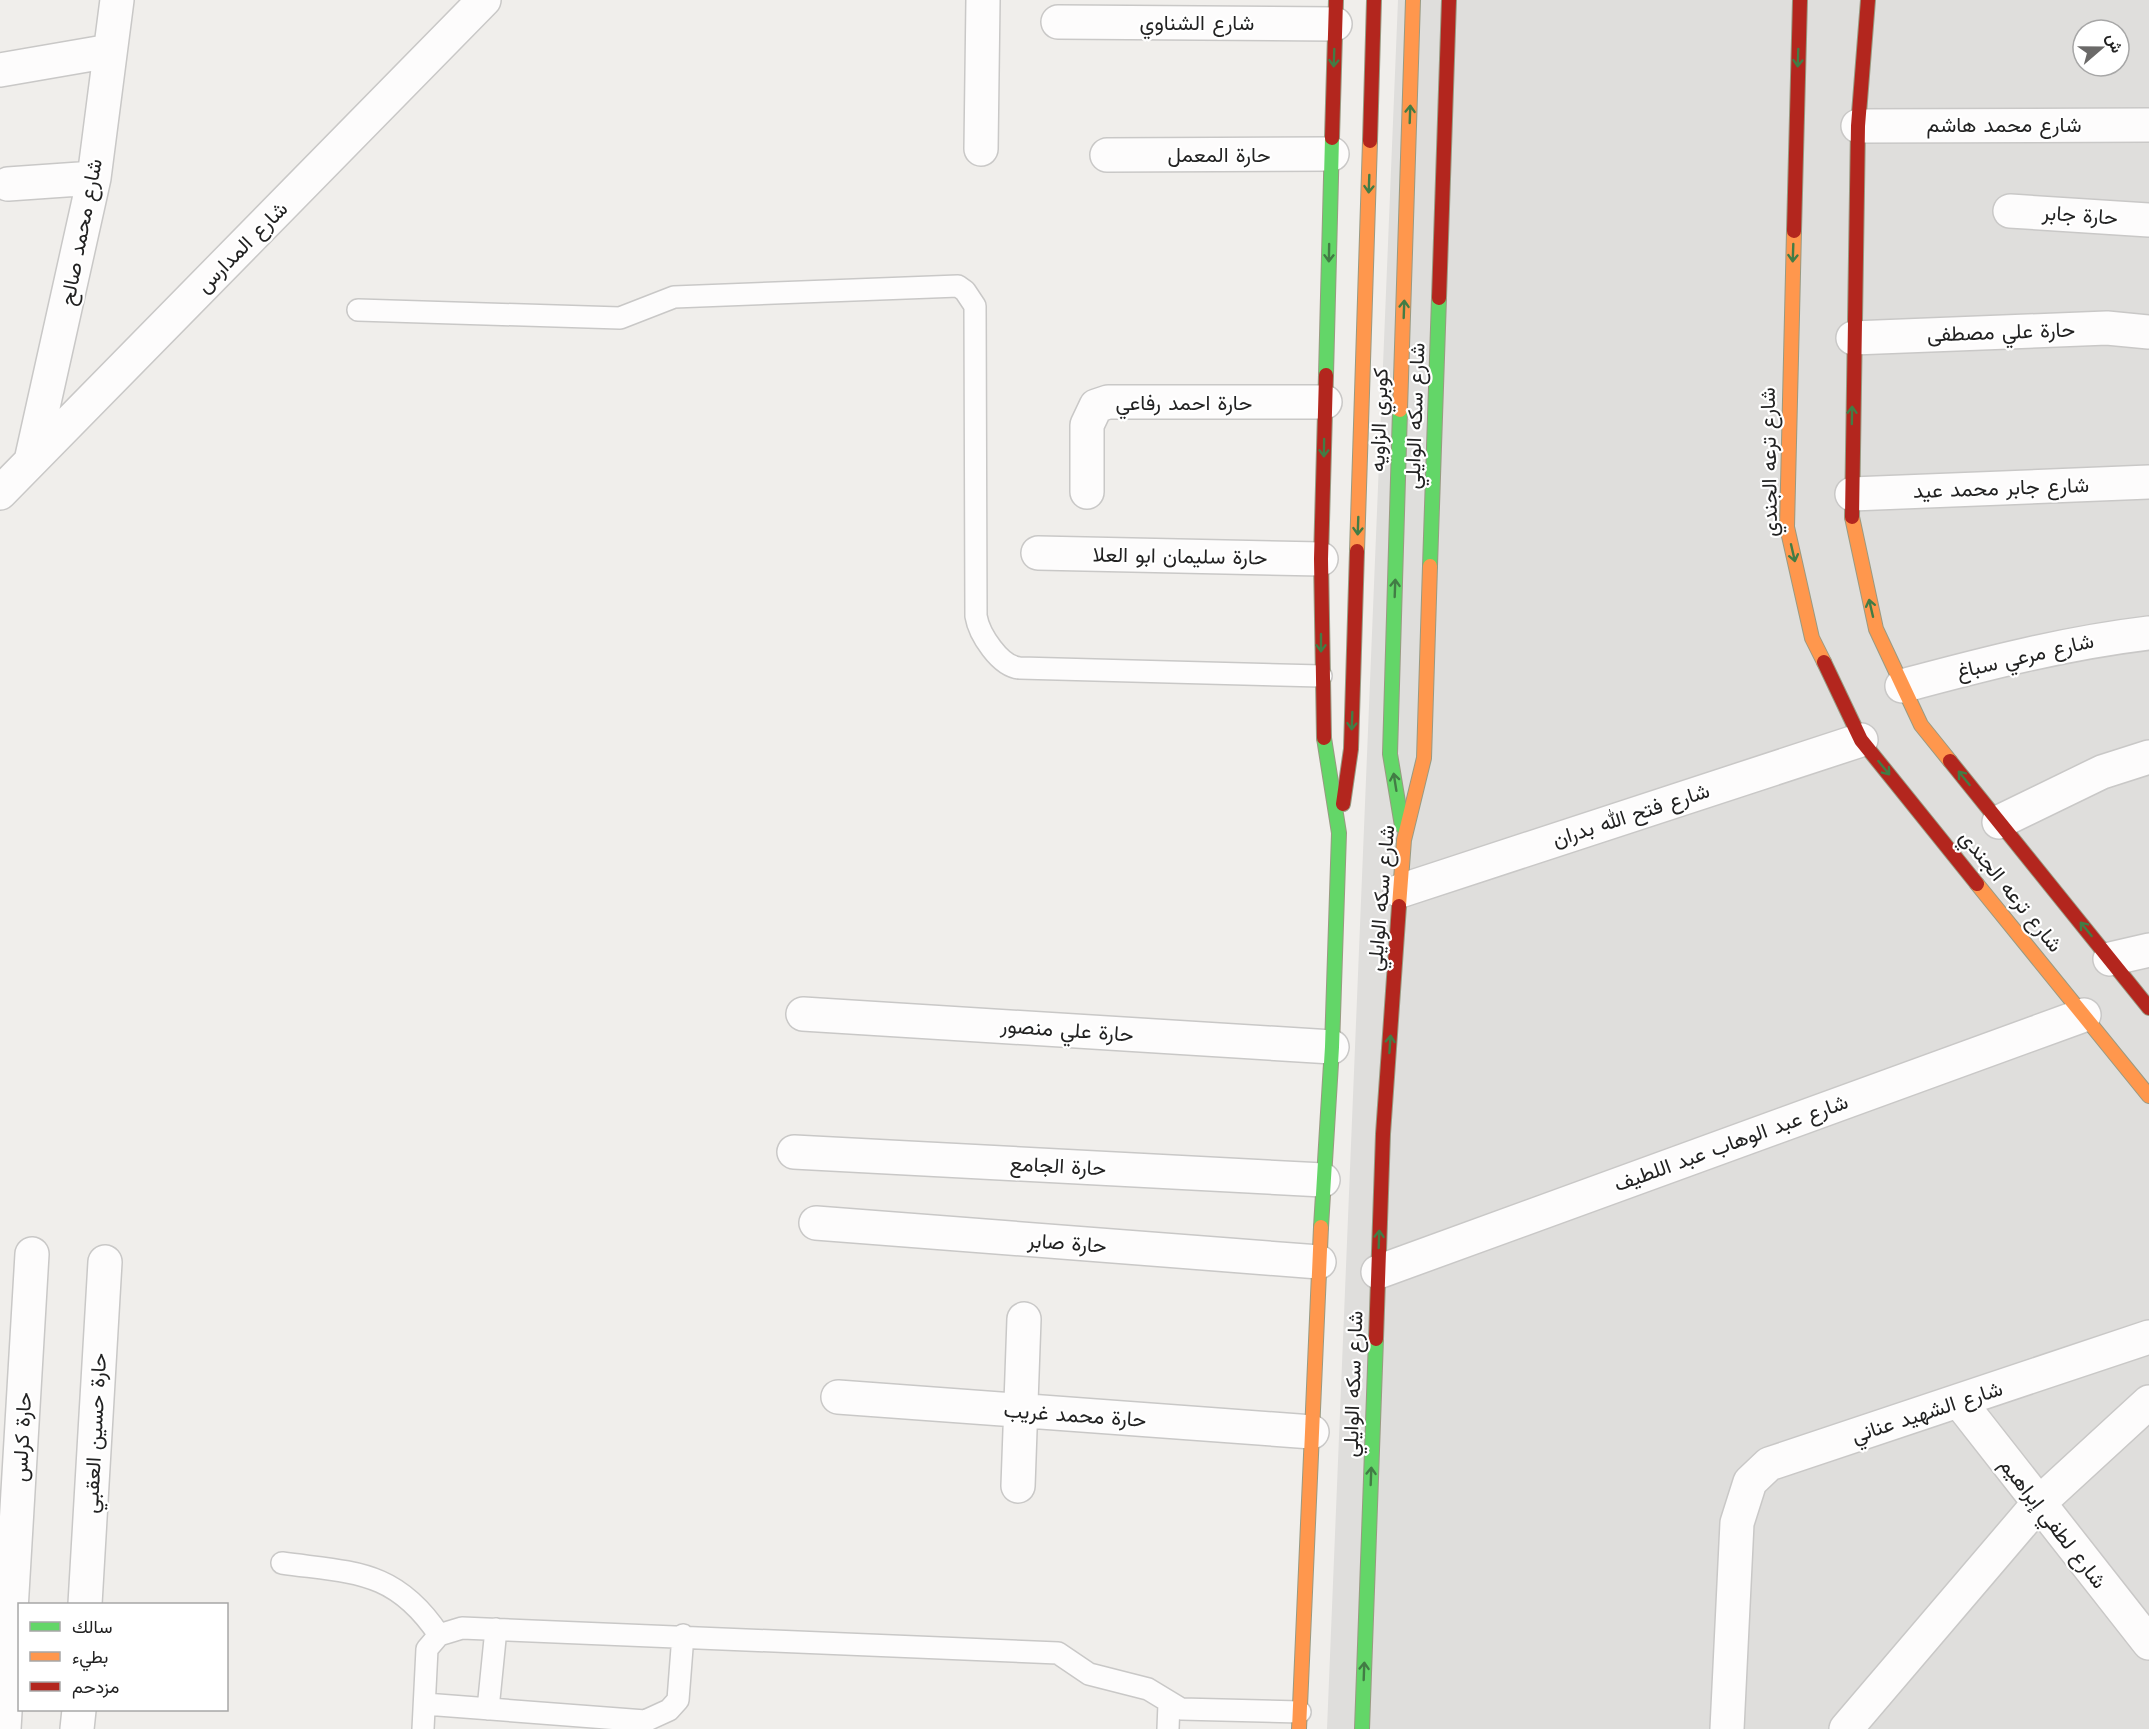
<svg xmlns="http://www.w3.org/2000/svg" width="2149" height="1729" viewBox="0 0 2149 1729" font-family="'Work Sans',Vazirmatn,sans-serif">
  <rect width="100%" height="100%" fill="#f0eeeb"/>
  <path fill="#dfdedc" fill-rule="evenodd" d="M 1398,0 L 2149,0 L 2149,1729 L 1327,1729 ZM 2083,30 L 2119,30 L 2119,66 L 2083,66 Z"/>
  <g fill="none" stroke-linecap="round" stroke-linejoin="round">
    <g stroke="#c9c8c7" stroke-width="24">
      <path id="lane" d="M 358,310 L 620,318 L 674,297 L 958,286 L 965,291 L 975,306 L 976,616 C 979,634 1000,667 1020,668 L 1321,676
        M 282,1563 C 353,1573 395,1569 439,1635
        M 425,1704 L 645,1721 L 669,1710 L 678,1700 L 683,1635
        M 488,1709 L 496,1629
        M 423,1729 L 427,1649 L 439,1635 L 462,1628 L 1058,1653 L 1089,1674 L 1148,1689 L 1181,1709 L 1300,1712
        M 1168,1729 L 1169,1703"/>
    </g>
    <g stroke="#c9c8c7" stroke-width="36">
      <path id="street" d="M 1058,22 L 1335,24
        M 0,70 L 110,51
        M 1858,126 L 2149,125
        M 981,149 L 983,0
        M 1107,155 L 1332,154
        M 8,184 L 94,178
        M 2010,211 L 2149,220
        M 1853,338 L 2107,328 L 2149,332
        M 31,461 L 94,178 L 117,0
        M 1087,492 L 1087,425 L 1096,406 L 1108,402 L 1325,402
        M 0,493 L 484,0
        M 1852,494 L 2149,482
        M 1038,553 L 1321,559
        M 1902,686 C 1984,664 2065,643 2149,633
        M 1999,822 L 2102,772 L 2149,757
        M 1400,891 L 1861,740
        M 2110,959 L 2149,950
        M 803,1014 L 1332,1047
        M 794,1152 L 1323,1180
        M 816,1223 L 1319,1262
        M 1378,1272 L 2084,1015
        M 838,1397 L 1312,1432
        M 1959,1401 L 2149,1643
        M 1018,1486 L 1024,1319
        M 85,1604 L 105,1262
        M 4,1729 L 32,1254
        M 77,1729 L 79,1710
        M 1727,1729 L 1737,1523 L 1750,1482 L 1769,1464 L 2149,1337
        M 1846,1729 L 2038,1504 L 2149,1402"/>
    </g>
    <g stroke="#999a82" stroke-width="16">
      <path id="fast" d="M 1326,375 L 1332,138
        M 1400,410 L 1390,754 L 1402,826
        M 1430,566 L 1439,298
        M 1321,1227 L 1332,1047 L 1339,833 L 1324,738
        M 1362,1729 L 1376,1339"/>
    </g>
    <g stroke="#999a82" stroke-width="16">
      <path id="slow" d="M 1794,231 L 1787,527 L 1812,638 L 1824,662
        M 1400,410 L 1413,0
        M 1852,517 L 1876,629 L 1921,725 L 1950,761
        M 1357,551 L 1370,141
        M 1977,884 L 2149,1096
        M 1399,906 L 1404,840 L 1424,758 L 1430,566
        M 1299,1729 L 1321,1227"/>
    </g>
    <g stroke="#999a82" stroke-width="16">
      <path id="jam" d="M 1332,138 L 1336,0
        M 1370,141 L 1374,0
        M 1794,231 L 1800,0
        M 1439,298 L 1449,0
        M 1852,517 L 1858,126 L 1868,0
        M 1824,662 L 1861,740 L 1977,884
        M 1324,738 L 1321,559 L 1326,375
        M 1950,761 L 2149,1008
        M 1343,804 L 1351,749 L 1357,551
        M 1376,1339 L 1383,1134 L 1399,906"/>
    </g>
    <use href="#lane" stroke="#fdfcfc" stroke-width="21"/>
    <use href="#street" stroke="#fdfcfc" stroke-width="33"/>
    <use href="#fast" stroke="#63d668" stroke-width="14"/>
    <use href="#slow" stroke="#ff974d" stroke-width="14"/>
    <use href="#jam" stroke="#b3261e" stroke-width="14"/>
  </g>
  <defs><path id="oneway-shaft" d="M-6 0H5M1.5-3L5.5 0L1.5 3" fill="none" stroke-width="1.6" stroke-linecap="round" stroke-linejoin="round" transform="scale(1.5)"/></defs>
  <g stroke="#427c45">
    <use href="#oneway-shaft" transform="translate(1334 58) rotate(92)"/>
    <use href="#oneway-shaft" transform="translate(1798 58) rotate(92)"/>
    <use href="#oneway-shaft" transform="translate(1410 114) rotate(-88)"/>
    <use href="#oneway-shaft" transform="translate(1369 184) rotate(92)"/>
    <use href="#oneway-shaft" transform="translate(1329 253) rotate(91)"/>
    <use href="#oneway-shaft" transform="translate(1793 253) rotate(92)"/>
    <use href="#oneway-shaft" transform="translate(1404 309) rotate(-88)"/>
    <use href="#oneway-shaft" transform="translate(1852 415) rotate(-89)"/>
    <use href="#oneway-shaft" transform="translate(1324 448) rotate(91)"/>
    <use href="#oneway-shaft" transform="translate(1358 526) rotate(92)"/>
    <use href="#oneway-shaft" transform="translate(1793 553) rotate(77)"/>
    <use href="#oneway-shaft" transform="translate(1395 588) rotate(-88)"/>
    <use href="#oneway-shaft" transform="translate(1871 608) rotate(-103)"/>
    <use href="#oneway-shaft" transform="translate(1321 643) rotate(90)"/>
    <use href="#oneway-shaft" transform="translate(1352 721) rotate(92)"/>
    <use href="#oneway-shaft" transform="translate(1884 768) rotate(51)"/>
    <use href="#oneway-shaft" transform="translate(1964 778) rotate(-129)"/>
    <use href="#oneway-shaft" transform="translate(1395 782) rotate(-99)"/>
    <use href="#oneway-shaft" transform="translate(2086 929) rotate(-129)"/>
    <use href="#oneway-shaft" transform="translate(1390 1044) rotate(-86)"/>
    <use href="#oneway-shaft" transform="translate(1379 1239) rotate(-88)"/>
    <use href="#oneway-shaft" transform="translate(1371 1476) rotate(-88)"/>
    <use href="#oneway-shaft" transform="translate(1364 1671) rotate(-88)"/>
  </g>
  <g text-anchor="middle" stroke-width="4.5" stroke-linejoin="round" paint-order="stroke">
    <g font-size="21" fill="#222" stroke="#fff">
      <text x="1197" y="30">شارع الشناوي</text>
      <text x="2004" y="132">شارع محمد هاشم</text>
      <text x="1219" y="162">حارة المعمل</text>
      <text transform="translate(2080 215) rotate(4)" y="7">حارة جابر</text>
      <text transform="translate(81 232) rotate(-79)" y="7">شارع محمد صالح</text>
      <text transform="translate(242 247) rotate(-45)" y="7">شارع المدارس</text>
      <text transform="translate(2001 332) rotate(-2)" y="7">حارة علي مصطفى</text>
      <text x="1184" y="410">حارة احمد رفاعي</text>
      <text transform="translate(1415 416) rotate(-88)" y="7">شارع سكه الوايلي</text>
      <text transform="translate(1379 420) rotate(-88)" y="7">كوبري الزاويه</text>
      <text transform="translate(1769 462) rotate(-91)" y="7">شارع ترعه الجندي</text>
      <text transform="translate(2001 488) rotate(-2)" y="7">شارع جابر محمد عيد</text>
      <text transform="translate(1180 556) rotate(1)" y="7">حارة سليمان ابو العلا</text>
      <text transform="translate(2025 656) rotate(-13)" y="7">شارع مرعي سباغ</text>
      <text transform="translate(1631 815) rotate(-18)" y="7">شارع فتح الله بدران</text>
      <text transform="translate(2011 891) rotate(51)" y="7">شارع ترعه الجندي</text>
      <text transform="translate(1381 898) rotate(-85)" y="7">شارع سكه الوايلي</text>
      <text transform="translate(1067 1030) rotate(4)" y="7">حارة علي منصور</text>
      <text transform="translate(1731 1143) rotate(-20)" y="7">شارع عبد الوهاب عبد اللطيف</text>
      <text transform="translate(1058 1166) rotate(3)" y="7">حارة الجامع</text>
      <text transform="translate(1067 1243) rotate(4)" y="7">حارة صابر</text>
      <text transform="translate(1353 1384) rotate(-88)" y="7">شارع سكه الوايلي</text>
      <text transform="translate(1927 1412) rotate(-18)" y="7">شارع الشهيد عناني</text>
      <text transform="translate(1075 1415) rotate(4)" y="7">حارة محمد غريب</text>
      <text transform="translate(95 1433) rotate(-87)" y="7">حارة حسين العقبي</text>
      <text transform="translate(22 1437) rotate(-87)" y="7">حارة كرلس</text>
      <text transform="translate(2053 1523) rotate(52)" y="7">شارع لطفي إبراهيم</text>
    </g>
  </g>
  <rect x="18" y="1603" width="210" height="108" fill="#ffffff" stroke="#a7a7a7" stroke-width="1.5"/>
  <rect x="30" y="1622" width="30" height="9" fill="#63d668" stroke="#a7a7a7" stroke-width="1.5"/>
  <text x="72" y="1633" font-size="18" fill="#222222">سالك</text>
  <rect x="30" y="1652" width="30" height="9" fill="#ff974d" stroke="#a7a7a7" stroke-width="1.5"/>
  <text x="72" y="1663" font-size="18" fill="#222222">بطيء</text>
  <rect x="30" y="1682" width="30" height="9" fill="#b3261e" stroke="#a7a7a7" stroke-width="1.5"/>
  <text x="72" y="1693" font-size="18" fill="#222222">مزدحم</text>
  <g transform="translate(2101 48) rotate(70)"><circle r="28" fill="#ffffff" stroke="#a7a7a7" stroke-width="1.5"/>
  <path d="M0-4.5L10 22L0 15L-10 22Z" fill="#6a6968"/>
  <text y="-9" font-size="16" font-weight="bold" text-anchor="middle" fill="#222222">ش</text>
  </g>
</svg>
